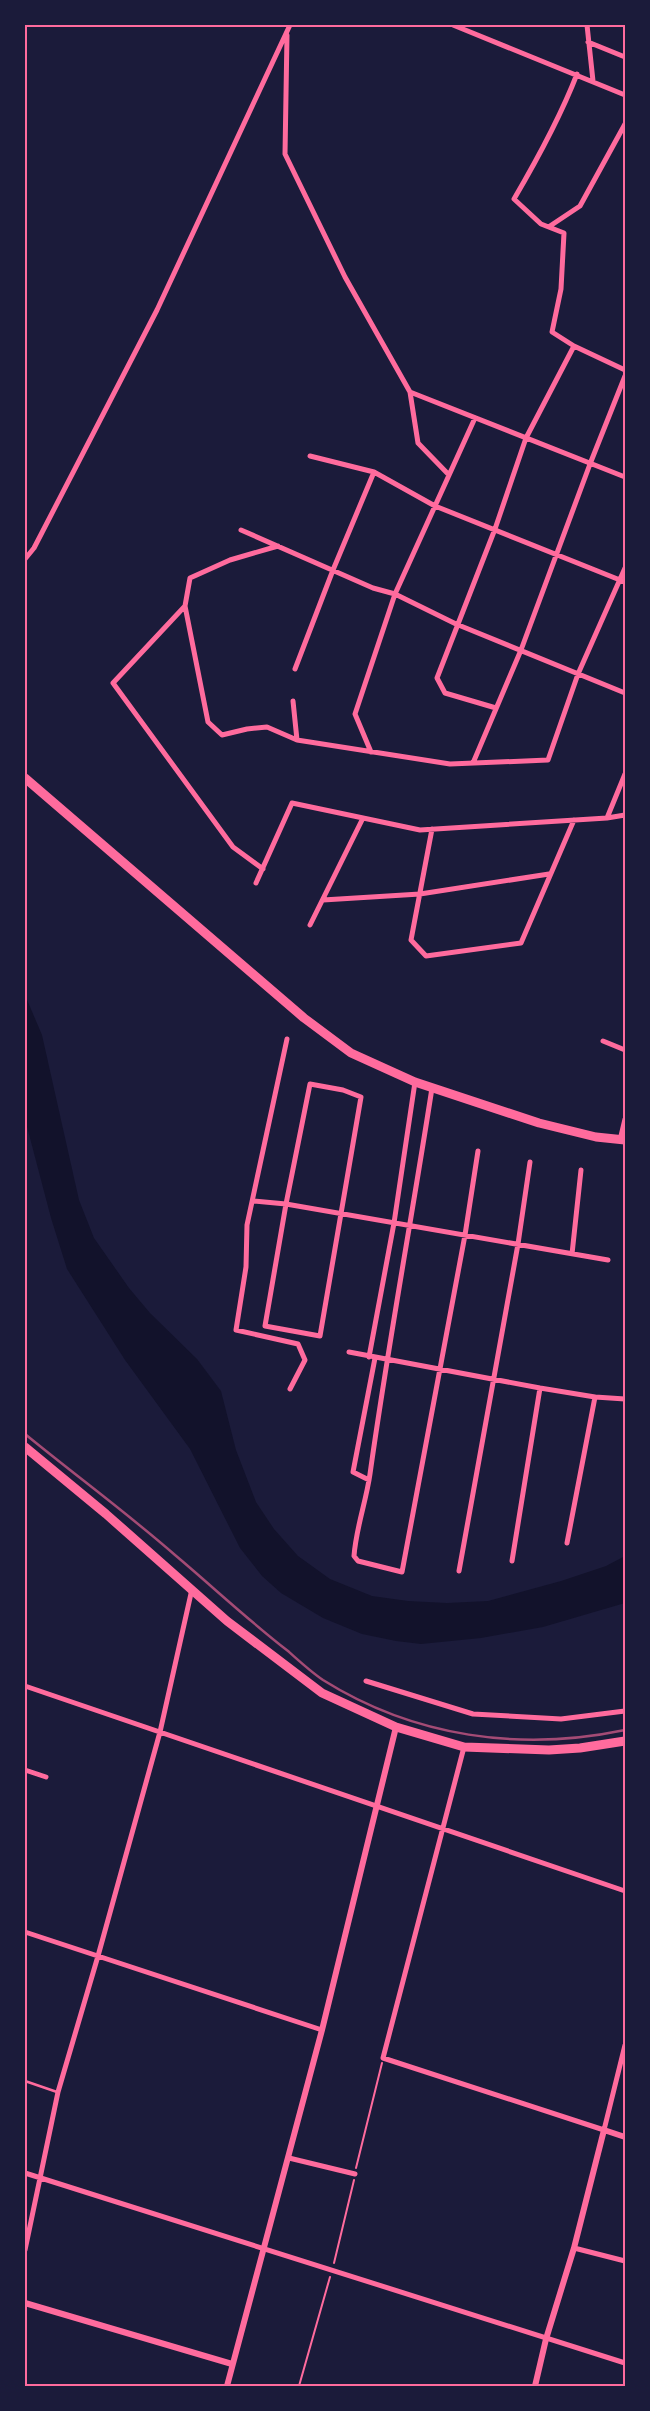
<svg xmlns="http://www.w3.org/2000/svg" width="650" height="2411" viewBox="0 0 650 2411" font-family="'Archivo Narrow',sans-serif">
  <rect width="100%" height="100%" fill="#1b1b3a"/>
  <path fill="#12122b" d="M 25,995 L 42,1035 L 79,1200 L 94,1238 L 129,1288 L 150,1313 L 197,1359 L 221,1391 L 236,1450 L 256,1502 L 274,1529 L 298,1556 L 330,1579 L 372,1596 L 408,1601 L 447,1603 L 488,1601 L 561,1581 L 606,1566 L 625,1556 L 625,1603 L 543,1627 L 481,1638 L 421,1644 L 396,1641 L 362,1634 L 323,1618 L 281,1593 L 262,1576 L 240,1548 L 190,1449 L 125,1360 L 67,1269 L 51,1218 L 25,1119 Z"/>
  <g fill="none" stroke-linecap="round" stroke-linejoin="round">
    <path stroke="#ff6b9d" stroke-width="2" d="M 356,2168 L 382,2063
      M 334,2263 L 354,2180
      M 299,2386 L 330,2277"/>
    <path stroke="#ff6b9d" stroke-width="2.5" d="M 25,2081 L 57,2092"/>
    <path stroke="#ff6b9d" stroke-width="5" d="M 453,25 L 625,95
      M 587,25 L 593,81
      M 287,35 L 285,154 L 345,277 L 410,392 L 418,443 L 449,475
      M 588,42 L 625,57
      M 577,74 C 560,118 538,158 514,199 L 541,224 L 564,233 L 561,289 L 552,332 L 574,346 L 625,370
      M 550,226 L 580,206 L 625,124
      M 410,392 L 625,477
      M 310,456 L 374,472 L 435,506 L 625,582
      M 241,530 L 373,588 L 395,594 L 456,624 L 625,693
      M 278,546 L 230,560 L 190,578 L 185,606 L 208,722 L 222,735 L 247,729 L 267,727 L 297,740 L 450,764 L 548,760 L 578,674 L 625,568
      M 25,559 L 34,548 L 157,310 L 290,25
      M 185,606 L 113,683 L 233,847 L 263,869
      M 295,669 L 333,570 L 374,472
      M 293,701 L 297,740
      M 496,708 L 445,693 L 437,678 L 495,529 L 526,438 L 574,346
      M 371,752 L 355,714 L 395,594 L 475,418
      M 473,763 L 521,650 L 590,464 L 625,376
      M 607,818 L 625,774
      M 432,829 L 411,940 L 426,956 L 521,943 L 574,820
      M 256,883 L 292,803 L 420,830 L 607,818 L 625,815
      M 323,900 L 420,894 L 549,874
      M 310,925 L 363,818
      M 287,1039 L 247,1225 L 246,1267 L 236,1330 L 298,1344 L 305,1360 L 290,1389
      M 603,1041 L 625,1050
      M 310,1084 L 343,1090 L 361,1097 L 320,1336 L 265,1326 L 286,1204 Z
      M 432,1088 C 412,1217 388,1345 370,1474 C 366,1502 356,1528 354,1556 L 358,1561 L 402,1572 L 465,1235 L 478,1151
      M 620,1140 L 625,1119
      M 253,1201 L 286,1204 L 608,1260
      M 572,1254 L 581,1170
      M 349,1352 L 540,1388 L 595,1397 L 625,1399
      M 369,1357 L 394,1223 L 415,1082
      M 369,1480 L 353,1472 L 375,1358
      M 567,1543 L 595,1397
      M 512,1561 L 540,1388
      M 459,1571 L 518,1244 L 530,1162
      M 366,1681 L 473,1714 L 561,1719 L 625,1711
      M 25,1686 L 625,1891
      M 464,1747 L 383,2058 L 604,2130 L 625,2045
      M 25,1770 L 46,1777
      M 25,1932 L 322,2030
      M 289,2158 L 355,2174
      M 25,2173 L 625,2363
      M 574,2248 L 625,2261
      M 25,2250 L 58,2092 L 98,1956 L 160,1732 L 192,1589"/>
    <path stroke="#ff6b9d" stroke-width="6" d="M 25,2303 L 232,2364
      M 227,2386 L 322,2030 L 396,1727
      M 535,2386 L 546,2339 L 574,2248 L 604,2130 L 625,2137"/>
    <path stroke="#ff6b9d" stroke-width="9" d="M 25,778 L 304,1018 L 351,1053 L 415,1082 L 539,1123 L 596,1137 L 625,1140
      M 25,1447 L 106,1514 L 227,1621 L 322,1693 L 396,1727 L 464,1747 L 549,1750 L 580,1748 L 625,1741"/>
    <path stroke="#a44b75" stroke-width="2.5" d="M 25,1434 C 75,1475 127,1513 175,1555 C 213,1587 249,1621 288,1651 C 299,1661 311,1672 323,1680 C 414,1737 520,1752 625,1730"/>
  </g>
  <rect width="650" height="2411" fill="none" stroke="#1b1b3a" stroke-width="52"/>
  <rect x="26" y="26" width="598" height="2359" fill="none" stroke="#ff6b9d" stroke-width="2"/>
</svg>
